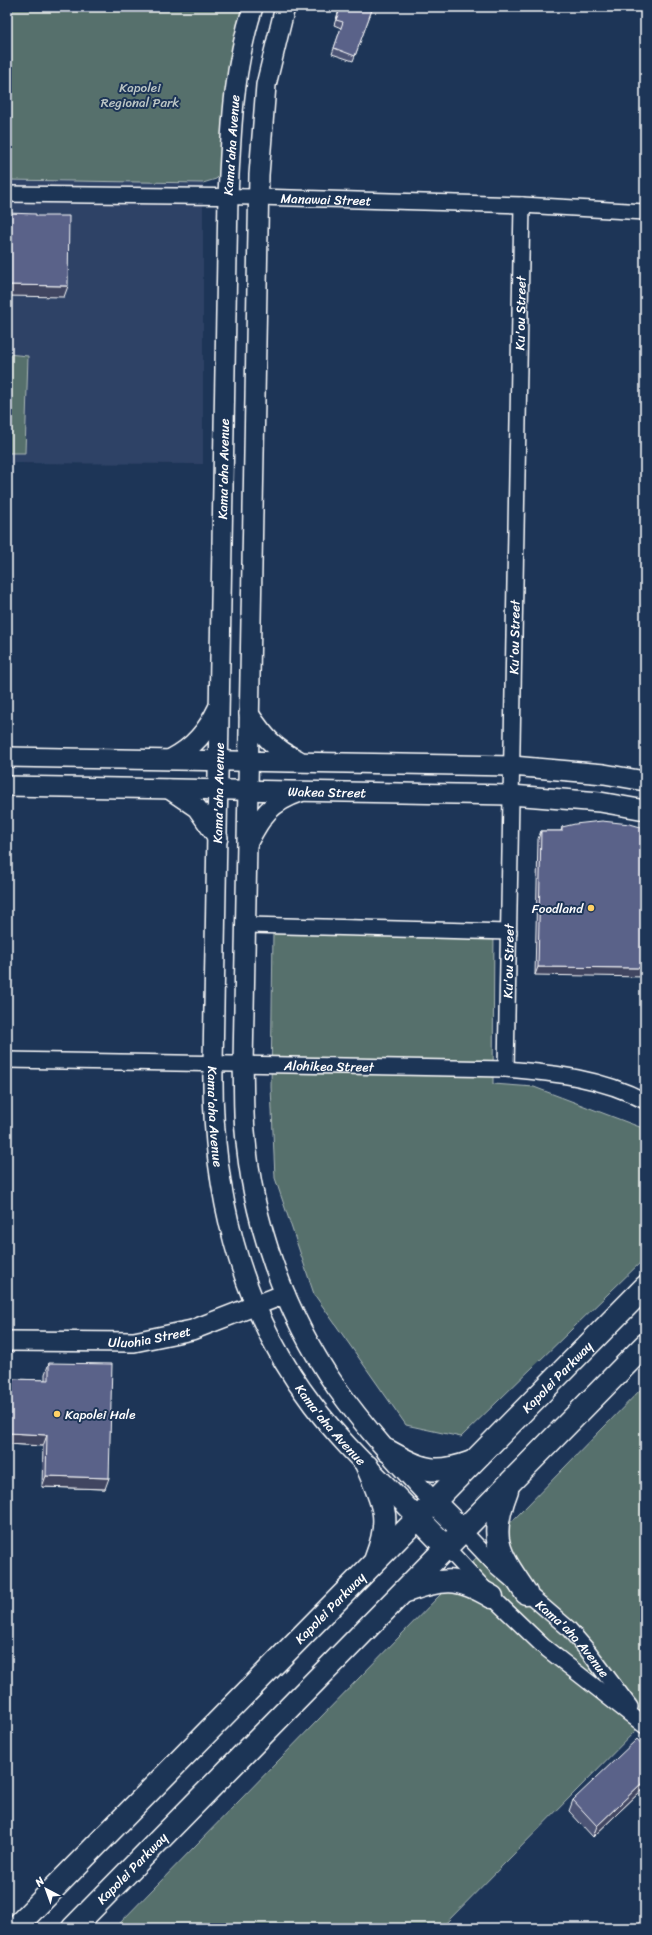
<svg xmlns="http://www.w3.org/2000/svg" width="652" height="1935" viewBox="0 0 652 1935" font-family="Sriracha,sans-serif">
  <rect width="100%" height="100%" fill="#1d3557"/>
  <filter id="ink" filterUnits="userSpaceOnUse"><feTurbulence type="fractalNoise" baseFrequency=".025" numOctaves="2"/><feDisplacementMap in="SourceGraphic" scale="8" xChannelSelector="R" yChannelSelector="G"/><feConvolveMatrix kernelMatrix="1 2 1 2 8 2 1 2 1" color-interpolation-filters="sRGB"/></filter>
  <g filter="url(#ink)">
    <path fill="#2f4266" d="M 7,180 L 203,183 L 203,464 L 7,463 Z"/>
    <path fill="#566f6c" stroke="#aab7b6" d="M 7,7 L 250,7 L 221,174 L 216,179 L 203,183 L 7,180 Z
      M 7,354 L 28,356 L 25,453 L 7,453 Z
      M 494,925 L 493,1084 L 534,1087 L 645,1129 L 645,1258 L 461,1437 L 406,1425 L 314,1294 L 275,1178 L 271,1087 L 273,931 Z
      M 645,1385 L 645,1721 L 441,1928 L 115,1928 Z"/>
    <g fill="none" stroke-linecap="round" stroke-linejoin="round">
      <g stroke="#fff" stroke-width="18">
        <g id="minor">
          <path id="s1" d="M 7,194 L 258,197 L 522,205 L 645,212"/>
          <path d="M 247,925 L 509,932"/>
          <path id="s2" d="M 7,1060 L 506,1069 C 554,1073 602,1078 645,1101"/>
          <path id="s3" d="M 506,1069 L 522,205"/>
          <path id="s4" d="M 463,1531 L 497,1567 L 568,1628 L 588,1651 L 630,1707"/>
          <path d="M 447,1548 L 492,1597 L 543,1646 L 645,1726"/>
        </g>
      </g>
      <g stroke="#fff" stroke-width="22">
        <g id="tertiary">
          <path id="s5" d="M 253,7 C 233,68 231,132 228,196 L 213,1064 C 211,1185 238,1307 313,1405 C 344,1446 383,1481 418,1518"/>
          <path d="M 285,7 L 266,85 L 259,175 L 243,1065 C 244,1087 243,1109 245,1131 C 252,1222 285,1313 336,1387 C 365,1428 400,1466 434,1502"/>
          <path d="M 249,714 C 264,736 274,749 298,760"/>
          <path d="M 7,757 L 512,766 L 604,774 L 645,781"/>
          <path d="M 171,759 C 194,747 207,731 218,708"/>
          <path id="s6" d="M 7,786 L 511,795 L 600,802 L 645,810"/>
          <path d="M 169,789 L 197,808 L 218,838"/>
          <path d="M 248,842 C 262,815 271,802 300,792"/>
          <path id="s7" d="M 7,1341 L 134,1342 L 192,1330 L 285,1294"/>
        </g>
      </g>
      <g stroke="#fff" stroke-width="25">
        <g id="secondary">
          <path d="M 388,1451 C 422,1470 434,1476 472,1462"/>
          <path d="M 367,1466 C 383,1504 392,1517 376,1558"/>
          <path d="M 507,1490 C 488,1539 498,1552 526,1593"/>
          <path d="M 434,1502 L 463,1531"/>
          <path d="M 418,1518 L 447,1548"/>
          <path d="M 406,1591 C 444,1578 457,1576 492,1597"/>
          <path id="s8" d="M 15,1928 L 645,1287"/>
          <path id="s9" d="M 73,1928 L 645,1345"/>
        </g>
      </g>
      <use href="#minor" stroke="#1d3557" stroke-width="15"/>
      <use href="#tertiary" stroke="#1d3557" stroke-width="19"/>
      <use href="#secondary" stroke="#1d3557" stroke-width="22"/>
    </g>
    <path fill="#4d5476" stroke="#fff" d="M 340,7 L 373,7 L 353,61 L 332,54 L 341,28 L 334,25 Z
      M 562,827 L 644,832 L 535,975 L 538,839 L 541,831 L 561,831 Z
      M 49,1363 L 105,1489 L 42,1487 L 43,1446 L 8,1444 L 9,1379 L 45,1380 L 45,1374 Z
      M 645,1748 L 645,1787 L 593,1837 L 569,1811 L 573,1800 Z"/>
    <path fill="#3f4560" stroke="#fff" d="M 7,285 L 68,286 L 64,297 L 7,296 Z
      M 538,967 L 645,968 L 645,977 L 535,975 Z
      M 8,1433 L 47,1435 L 43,1446 L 7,1444 Z
      M 46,1476 L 109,1478 L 105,1489 L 42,1487 Z
      M 645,1780 L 645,1787 L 593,1837 L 597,1826 Z"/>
    <path fill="#5a6289" stroke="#fff" d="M 341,7 L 373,7 L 355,56 L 334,48 L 343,22 L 336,20 Z
      M 7,213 L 36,214 L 36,216 L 69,216 L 68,286 L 7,285 Z
      M 602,821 L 630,824 L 644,828 L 644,832 L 645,832 L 645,968 L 538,967 L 541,831 L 562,831 L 562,827 L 575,824 Z
      M 7,1362 L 10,1362 L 9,1379 L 49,1380 L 49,1363 L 112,1364 L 109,1478 L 46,1476 L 47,1435 L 8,1433 L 7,1493 Z
      M 637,1739 L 645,1748 L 645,1780 L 597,1826 L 573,1800 Z"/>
  </g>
  <g fill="#ffd166" stroke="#1d3557" stroke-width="1.5">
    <circle cx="591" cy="908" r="4"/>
    <circle cx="57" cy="1414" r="4"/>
  </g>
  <g text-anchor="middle" stroke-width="4" stroke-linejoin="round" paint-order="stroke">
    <g font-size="13" fill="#bbc5c4" stroke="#1d3557">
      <text x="140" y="92">Kapolei<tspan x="140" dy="15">Regional Park</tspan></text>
    </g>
    <g font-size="13" fill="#fff" stroke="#1d3557">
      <text transform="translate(231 145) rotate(-86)" y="5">Kama'aha Avenue</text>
      <text dy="5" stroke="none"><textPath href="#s1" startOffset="319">Manawai Street</textPath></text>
      <text dy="5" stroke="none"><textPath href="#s3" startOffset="756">Ku'ou Street</textPath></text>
      <text transform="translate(223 469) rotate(-89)" y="5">Kama'aha Avenue</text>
      <text dy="5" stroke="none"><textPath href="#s3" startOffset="432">Ku'ou Street</textPath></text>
      <text dy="5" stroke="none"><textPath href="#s6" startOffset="320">Wakea Street</textPath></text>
      <text transform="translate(218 793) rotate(-89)" y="5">Kama'aha Avenue</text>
      <text dy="5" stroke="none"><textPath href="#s3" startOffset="108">Ku'ou Street</textPath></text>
      <text dy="5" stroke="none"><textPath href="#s2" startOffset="322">Alohikea Street</textPath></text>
      <text dy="5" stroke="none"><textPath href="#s5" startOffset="1112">Kama'aha Avenue</textPath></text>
      <text dy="5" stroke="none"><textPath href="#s7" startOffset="143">Uluohia Street</textPath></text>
      <text dy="5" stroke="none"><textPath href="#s8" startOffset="773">Kapolei Parkway</textPath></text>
      <text dy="5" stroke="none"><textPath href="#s5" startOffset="1448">Kama'aha Avenue</textPath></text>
      <text dy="5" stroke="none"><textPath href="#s8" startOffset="449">Kapolei Parkway</textPath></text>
      <text dy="5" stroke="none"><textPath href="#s4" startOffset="154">Kama'aha Avenue</textPath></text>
      <text dy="5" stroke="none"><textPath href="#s9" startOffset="84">Kapolei Parkway</textPath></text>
    </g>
    <g font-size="13" fill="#fff" stroke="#1d3557" text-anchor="end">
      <text x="583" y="913">Foodland</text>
      <text x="65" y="1419" text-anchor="start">Kapolei Hale</text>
    </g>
  </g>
  <rect width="652" height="1935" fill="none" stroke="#1d3557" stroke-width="24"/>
  <rect x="12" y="12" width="628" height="1911" fill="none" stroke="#fff" stroke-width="1.5" filter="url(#ink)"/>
  <g transform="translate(46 1889) rotate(319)" stroke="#1d3557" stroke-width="3" paint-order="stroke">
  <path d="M0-3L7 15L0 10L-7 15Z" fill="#ffffff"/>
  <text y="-6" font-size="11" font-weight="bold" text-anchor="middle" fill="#ffffff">N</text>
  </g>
</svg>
